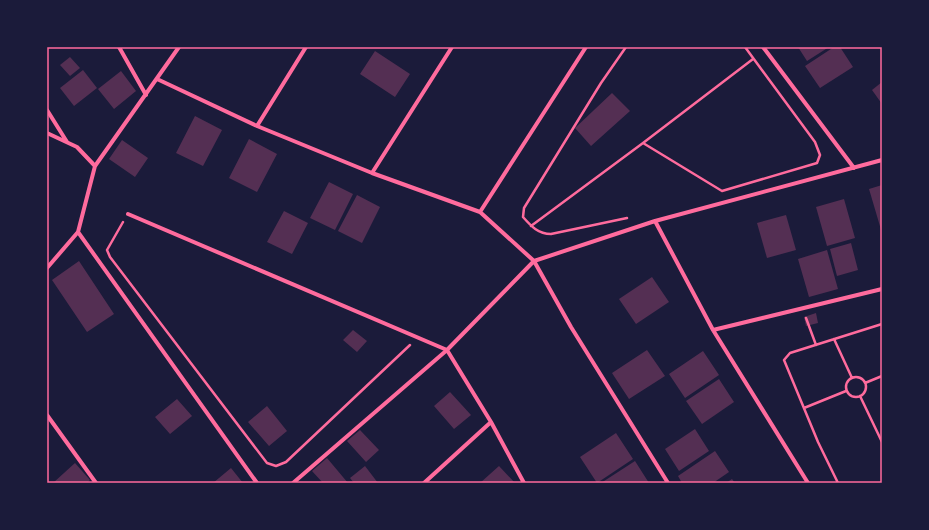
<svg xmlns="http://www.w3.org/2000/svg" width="929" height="530" viewBox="0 0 929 530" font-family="'Asap Condensed',sans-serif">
  <rect width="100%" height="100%" fill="#1b1b3a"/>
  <path fill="#542f53" d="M 798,47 L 829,47 L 807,61 Z
    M 834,47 L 840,47 L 853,67 L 820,88 L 805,66 Z
    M 375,51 L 410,74 L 395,97 L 360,74 Z
    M 70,57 L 80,68 L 70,76 L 60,65 Z
    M 83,70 L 97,88 L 74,106 L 60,88 Z
    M 121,71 L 136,91 L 114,109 L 98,89 Z
    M 882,82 L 882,104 L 872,90 Z
    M 612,93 L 630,111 L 591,146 L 575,128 Z
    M 195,116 L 222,130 L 203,166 L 176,153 Z
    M 249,139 L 277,154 L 257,192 L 229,178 Z
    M 122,140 L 148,158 L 135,177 L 109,159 Z
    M 329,182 L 353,194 L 335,230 L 310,218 Z
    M 882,185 L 882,233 L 869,189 Z
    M 357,195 L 380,207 L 362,243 L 338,231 Z
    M 844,199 L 855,238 L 827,246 L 816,207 Z
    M 284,211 L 308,223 L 292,254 L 267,242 Z
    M 786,215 L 796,250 L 767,258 L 757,223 Z
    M 851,243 L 858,270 L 837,276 L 830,249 Z
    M 827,250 L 838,289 L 809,297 L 798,259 Z
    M 79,261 L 114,314 L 87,332 L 52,280 Z
    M 652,277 L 669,302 L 636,324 L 619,299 Z
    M 816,313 L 818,323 L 806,326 L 804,317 Z
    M 353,330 L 367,341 L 357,352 L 343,340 Z
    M 647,350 L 665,376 L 629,399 L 612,373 Z
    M 703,351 L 719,375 L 685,398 L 669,374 Z
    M 719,379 L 734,402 L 702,424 L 686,401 Z
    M 450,392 L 471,415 L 454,429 L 434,406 Z
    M 177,399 L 192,416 L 170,434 L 155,417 Z
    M 267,406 L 287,431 L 269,446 L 248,422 Z
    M 695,429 L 709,451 L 679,471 L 665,449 Z
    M 360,430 L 379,450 L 366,462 L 347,441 Z
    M 616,433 L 633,459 L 597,483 L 580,457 Z
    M 715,451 L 729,472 L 713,483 L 682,483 L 678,476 Z
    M 327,458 L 348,483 L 323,483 L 312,471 Z
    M 635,461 L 649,483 L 601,483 Z
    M 75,463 L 90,480 L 87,483 L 53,483 Z
    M 365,466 L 378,483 L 354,483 L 350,478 Z
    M 499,466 L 515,483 L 480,483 Z
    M 231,468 L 243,483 L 213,483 Z
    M 732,479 L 735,483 L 726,483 Z"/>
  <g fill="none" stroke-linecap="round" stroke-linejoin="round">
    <path stroke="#ff6b9d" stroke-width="2.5" d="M 626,47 L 601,83 L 524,208 L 523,217 C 531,226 538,234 551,234 L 627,218
      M 745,47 L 815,142 L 820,155 L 817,163 L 722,191 L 643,143 L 753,59
      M 123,222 L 107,250 L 110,257 L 267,463 L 276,466 L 286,462 L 410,345
      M 531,226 L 643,143
      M 806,318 L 816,345
      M 834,339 L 852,378
      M846 387a10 10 0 1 1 20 0a10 10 0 1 1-20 0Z
      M 865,383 L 882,376
      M 860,396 L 882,442
      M 804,408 L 846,391
      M 838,483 L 818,442 L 784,360 L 790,353 L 882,324"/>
    <path stroke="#ff6b9d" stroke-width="4" d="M 119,47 L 146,95
      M 306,47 L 257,126 L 372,173 L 480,212 L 534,261 L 571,327 L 668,483
      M 763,47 L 854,168
      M 157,79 L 257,126
      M 47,110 L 67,142
      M 47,133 L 77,147 L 95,166
      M 372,173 L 452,47
      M 480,212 L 586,47
      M 128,214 L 447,350 L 491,422 L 524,483
      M 655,221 L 713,330 L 808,483
      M 78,232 L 257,483
      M 47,268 L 78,232 L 95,166 L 179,47
      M 713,330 L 882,289
      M 47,415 L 96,483
      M 293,483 L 447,350 L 534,261 L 655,221 L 882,160
      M 424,483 L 491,422"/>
  </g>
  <rect width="929" height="530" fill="none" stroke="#1b1b3a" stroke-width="96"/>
  <rect x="48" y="48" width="833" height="434" fill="none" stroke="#ff6b9d" stroke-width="1.5"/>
</svg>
